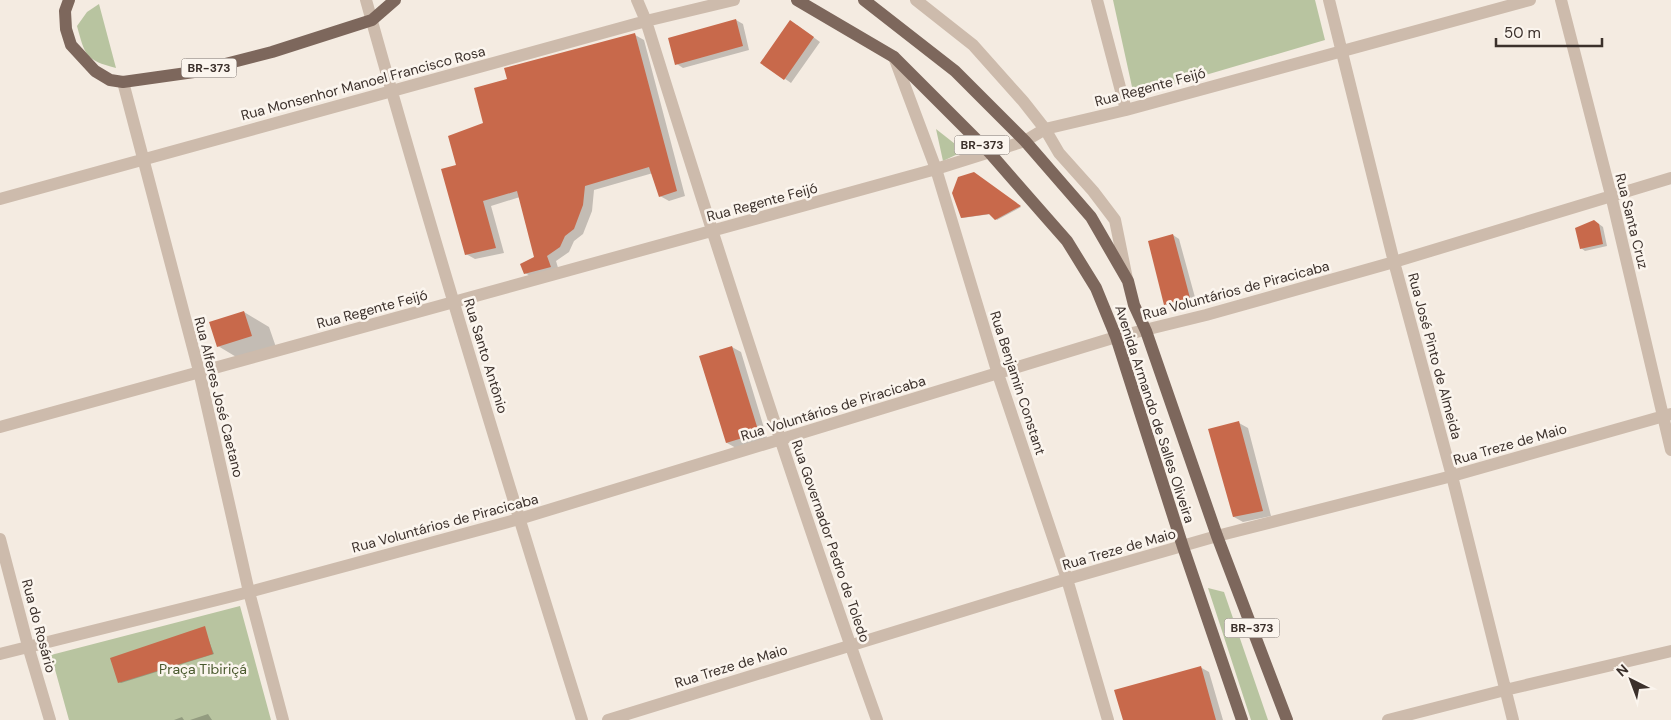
<svg xmlns="http://www.w3.org/2000/svg" width="1671" height="720" viewBox="0 0 1671 720" font-family="'DM Sans',sans-serif">
  <rect width="100%" height="100%" fill="#f4ebe1"/>
  <path fill="#b8c4a0" d="M 1113,0 L 1315,0 L 1325,40 L 1134,96 Z
    M 99,4 L 116,68 C 85,60 85,55 77,26 L 87,12 Z
    M 936,129 L 964,151 L 943,161 Z
    M 1208,588 L 1224,592 L 1268,720 L 1251,720 Z
    M 240,606 L 271,720 L 69,720 L 51,655 Z"/>
  <path fill="#0003" d="M 736,20 L 743,24 L 749,50 L 683,68 L 677,64 Z
    M 797,25 L 820,42 L 791,83 L 761,62 Z
    M 635,35 L 644,40 L 685,196 L 669,201 L 660,196 L 653,173 L 594,190 L 592,211 L 583,234 L 574,241 L 569,252 L 556,261 L 559,271 L 534,278 L 525,273 L 536,258 L 520,197 L 491,206 L 504,253 L 475,259 L 466,254 L 458,166 L 509,80 Z
    M 974,173 L 1021,207 L 997,220 L 991,214 L 962,218 Z
    M 1599,224 L 1603,227 L 1607,246 L 1585,251 L 1581,248 Z
    M 1173,235 L 1179,239 L 1196,301 L 1172,308 L 1165,304 Z
    M 244,312 L 269,327 L 277,350 L 243,361 L 218,346 Z
    M 732,347 L 741,352 L 767,438 L 736,448 L 727,443 Z
    M 1239,423 L 1248,428 L 1271,516 L 1243,522 L 1234,517 Z
    M 204,628 L 214,654 L 121,683 L 119,682 Z
    M 1200,667 L 1209,672 L 1223,720 L 1124,720 Z
    M 208,714 L 212,720 L 190,720 Z
    M 182,717 L 184,720 L 174,720 Z"/>
  <path fill="#c8694b" d="M 736,19 L 743,46 L 675,65 L 668,38 Z
    M 790,20 L 814,37 L 784,80 L 760,63 Z
    M 635,33 L 677,191 L 659,197 L 649,167 L 585,186 L 583,205 L 574,229 L 565,236 L 560,247 L 547,256 L 551,267 L 524,274 L 520,264 L 534,257 L 517,191 L 483,201 L 496,248 L 465,255 L 441,169 L 456,165 L 448,136 L 483,123 L 474,88 L 507,79 L 504,68 Z
    M 974,172 L 1021,206 L 995,220 L 989,214 L 961,218 L 952,193 L 958,177 Z
    M 1594,220 L 1599,224 L 1603,244 L 1580,249 L 1575,228 Z
    M 1173,234 L 1190,298 L 1164,305 L 1148,241 Z
    M 244,311 L 252,336 L 217,347 L 209,322 Z
    M 732,346 L 759,433 L 726,443 L 699,356 Z
    M 1239,421 L 1263,511 L 1233,517 L 1208,429 Z
    M 205,626 L 213,654 L 118,683 L 110,658 Z
    M 1201,666 L 1216,720 L 1123,720 L 1114,690 Z"/>
  <g fill="none" stroke-linecap="round" stroke-linejoin="round">
    <path stroke="#cdbbac" stroke-width="12" d="M 366,0 C 433,241 507,481 582,720
      M 637,0 L 646,21 C 719,255 794,489 877,720
      M 916,0 L 973,45 L 1023,101 L 1045,129 L 1059,153 L 1093,191 L 1115,220 L 1127,279
      M 1097,0 L 1126,110
      M 1329,0 L 1394,262 L 1452,476 L 1513,720
      M 1561,0 L 1611,195 L 1671,450
      M 894,57 L 936,169 L 998,374 L 1067,579 L 1108,720
      M 123,82 L 199,371 L 249,592 L 283,720
      M 0,199 L 646,21 L 734,0
      M 0,427 L 936,169 L 1025,141 L 1045,129 L 1126,110 L 1530,0
      M 0,539 L 28,646 L 50,720
      M 0,654 L 249,592 L 519,519 L 1116,337 L 1206,315 L 1394,262 L 1671,178
      M 608,720 L 1067,579 L 1217,536 L 1452,476 L 1671,414
      M 1388,720 L 1505,690 L 1671,651"/>
    <path stroke="#7d675c" stroke-width="12" d="M 69,0 L 65,11 L 66,29 L 71,45 L 95,71 L 110,80 L 123,82 L 194,72 L 272,52 L 372,20 L 395,0
      M 797,0 L 894,57 L 990,153 L 1045,216 L 1067,241 L 1096,288 L 1116,337 L 1183,547 L 1242,720
      M 864,0 L 955,71 L 1025,141 L 1091,217 L 1128,281 L 1134,305 L 1146,331 L 1217,536 L 1287,720"/>
  </g>
  <g text-anchor="middle" stroke-width="5" stroke-linejoin="round" paint-order="stroke">
    <g fill="#fbf5ee" stroke="#756b66" stroke-width="1">
      <rect x="181.5" y="58.5" width="55" height="19" rx="4"/>
      <rect x="954.5" y="135.5" width="55" height="19" rx="4"/>
      <rect x="1224.5" y="618.5" width="55" height="19" rx="4"/>
    </g>
    <g font-size="12" font-weight="bold" fill="#3b302b">
      <text x="209" y="72">BR-373</text>
      <text x="982" y="149">BR-373</text>
      <text x="1252" y="632">BR-373</text>
    </g>
    <g font-size="14" fill="#3b302b" stroke="#fbf5ee">
      <text transform="translate(363 83) rotate(-15)" y="5">Rua Monsenhor Manoel Francisco Rosa</text>
      <text transform="translate(1150 87) rotate(-15)" y="5">Rua Regente Feijó</text>
      <text transform="translate(762 202) rotate(-15)" y="5">Rua Regente Feijó</text>
      <text transform="translate(1632 221) rotate(76)" y="5">Rua Santa Cruz</text>
      <text transform="translate(1236 290) rotate(-15)" y="5">Rua Voluntários de Piracicaba</text>
      <text transform="translate(372 309) rotate(-15)" y="5">Rua Regente Feijó</text>
      <text transform="translate(486 356) rotate(73)" y="5">Rua Santo Antônio</text>
      <text transform="translate(1435 356) rotate(75)" y="5">Rua José Pinto de Almeida</text>
      <text transform="translate(1018 383) rotate(72)" y="5">Rua Benjamin Constant</text>
      <text transform="translate(219 397) rotate(76)" y="5">Rua Alferes José Caetano</text>
      <text transform="translate(833 408) rotate(-17)" y="5">Rua Voluntários de Piracicaba</text>
      <text transform="translate(1155 414) rotate(72)" y="5">Avenida Armando de Salles Oliveira</text>
      <text transform="translate(1510 444) rotate(-16)" y="5">Rua Treze de Maio</text>
      <text transform="translate(445 523) rotate(-15)" y="5">Rua Voluntários de Piracicaba</text>
      <text transform="translate(831 541) rotate(71)" y="5">Rua Governador Pedro de Toledo</text>
      <text transform="translate(1119 549) rotate(-16)" y="5">Rua Treze de Maio</text>
      <text transform="translate(39 626) rotate(75)" y="5">Rua do Rosário</text>
      <text transform="translate(731 666) rotate(-17)" y="5">Rua Treze de Maio</text>
    </g>
    <g font-size="14" fill="#4a5a2e" stroke="#fbf5ee">
      <text x="203" y="674">Praça Tibiriçá</text>
    </g>
  </g>
  <g transform="translate(1631 680) rotate(318)" stroke="#fbf5ee" stroke-width="4" paint-order="stroke">
  <path d="M0-4L9 19L0 12L-9 19Z" fill="#3b302b"/>
  <text y="-8" font-size="14" font-weight="bold" text-anchor="middle" fill="#3b302b">N</text>
  </g>
  <path d="M1496 38v8h106v-8" fill="none" stroke="#3b302b" stroke-width="2.5"/>
  <text x="1504" y="38" font-size="15" fill="#3b302b" stroke="#fbf5ee" stroke-width="4" paint-order="stroke">50 m</text>
</svg>
